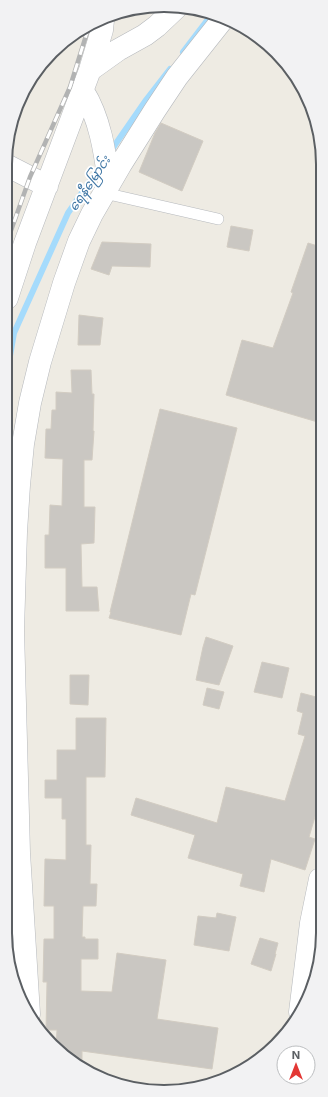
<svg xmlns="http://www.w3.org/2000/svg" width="328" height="1097" viewBox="0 0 328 1097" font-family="Inter,'Noto Sans Myanmar',sans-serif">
  <rect width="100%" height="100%" fill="#eeebe3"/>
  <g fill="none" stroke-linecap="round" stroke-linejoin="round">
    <path stroke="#a5dbfc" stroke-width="6" d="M 183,52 L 212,14
      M 110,152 L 146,100 L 170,69
      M 7,373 L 14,333 L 68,213 L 100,167"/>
  </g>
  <path fill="#cac7c2" stroke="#d2ccc2" d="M 161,123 L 203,141 L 182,191 L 139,172 L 155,133 Z
    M 231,226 L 253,230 L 249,251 L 227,247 Z
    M 102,242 L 151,244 L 150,267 L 112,266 L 109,275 L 91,269 Z
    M 308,243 L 321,247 L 321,423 L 226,395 L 242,340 L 273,348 L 293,293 L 291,292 Z
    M 79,315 L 103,318 L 100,345 L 78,345 Z
    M 71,370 L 91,370 L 92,394 L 94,394 L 93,431 L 94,431 L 92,460 L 84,460 L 84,507 L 95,507 L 94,543 L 81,544 L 82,587 L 97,587 L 99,611 L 66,611 L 66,568 L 45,568 L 45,535 L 49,535 L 50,505 L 62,506 L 63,459 L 45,458 L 46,429 L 51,429 L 52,410 L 56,410 L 56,392 L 72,393 Z
    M 160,409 L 237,428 L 195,595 L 191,594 L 181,635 L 109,618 L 111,612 L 110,612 Z
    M 206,637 L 233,646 L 219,685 L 196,680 L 203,647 Z
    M 262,662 L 289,668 L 282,698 L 254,692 Z
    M 70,675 L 89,675 L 88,705 L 70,704 Z
    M 207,688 L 224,692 L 219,709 L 203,705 Z
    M 301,693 L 320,698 L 320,800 L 309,837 L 315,839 L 305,870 L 271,859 L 264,892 L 240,886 L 243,874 L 188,858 L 195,835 L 131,815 L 136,798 L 217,823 L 226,787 L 285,801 L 305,736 L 298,734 L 303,713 L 297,711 Z
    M 76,718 L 106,718 L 105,777 L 86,777 L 86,845 L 91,845 L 90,884 L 97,884 L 96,906 L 83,906 L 82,937 L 85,937 L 85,939 L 98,939 L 98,959 L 81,959 L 81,991 L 112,992 L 117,953 L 166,960 L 157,1019 L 218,1028 L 212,1069 L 82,1051 L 82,1067 L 56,1047 L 57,1030 L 46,1030 L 47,982 L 43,982 L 44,939 L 54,939 L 54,906 L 44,906 L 45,859 L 66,860 L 66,819 L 62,819 L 62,798 L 45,798 L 45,780 L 57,780 L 57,750 L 76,750 Z
    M 217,913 L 236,917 L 229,951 L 194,945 L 198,916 L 216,918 Z
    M 260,938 L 278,943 L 275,954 L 276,954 L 271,971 L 251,964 Z"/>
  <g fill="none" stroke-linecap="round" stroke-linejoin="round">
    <g stroke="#b6b9bd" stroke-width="12">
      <path id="service" d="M 104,193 L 218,219"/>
    </g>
    <g stroke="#b6b9bd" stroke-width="23">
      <path id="minor" d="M 90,70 L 118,50 L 145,35 L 157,26 L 176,8
        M 83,91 C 100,118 105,152 109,183
        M 8,166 L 47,186
        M 7,298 L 25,243 L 90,70 L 102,30 L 103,20
        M 300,1012 L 311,923 L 320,879
        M 29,1014 L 19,853 L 13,630 L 16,532 L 19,485 L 23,444 L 30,403 L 40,362 L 64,283 L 79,241 L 92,214 L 121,164 L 155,110 L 177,77 L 223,19"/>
    </g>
    <use href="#service" stroke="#fff" stroke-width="11"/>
    <use href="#minor" stroke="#fff" stroke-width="22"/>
    <g stroke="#b2b3b3" stroke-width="4.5">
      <path id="rail" d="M 8,239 L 30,177 L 70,87 L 89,26"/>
    </g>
    <use href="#rail" stroke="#fff" stroke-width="3" stroke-dasharray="9" stroke-linecap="butt"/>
  </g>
  <g text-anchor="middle" stroke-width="3.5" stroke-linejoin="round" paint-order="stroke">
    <g font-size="13" font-style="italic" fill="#4077a5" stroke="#fff">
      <text transform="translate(89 183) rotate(-56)" y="5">ရေနီမြောင်း</text>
    </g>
  </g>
  <path d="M0 0H328V1097H0ZM164 12H164A152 152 0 0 1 316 164V933A152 152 0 0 1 164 1085H164A152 152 0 0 1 12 933V164A152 152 0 0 1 164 12Z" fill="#f2f2f3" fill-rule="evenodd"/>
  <path fill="none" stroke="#5b5f63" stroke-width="2" d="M164 12H164A152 152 0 0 1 316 164V933A152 152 0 0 1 164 1085H164A152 152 0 0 1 12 933V164A152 152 0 0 1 164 12Z"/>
  <g transform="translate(296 1065)"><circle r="19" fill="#ffffff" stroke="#bdbfc1"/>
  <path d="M0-3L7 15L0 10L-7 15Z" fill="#e33734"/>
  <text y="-6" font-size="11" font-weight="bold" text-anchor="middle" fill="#5b5f63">N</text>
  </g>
</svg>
